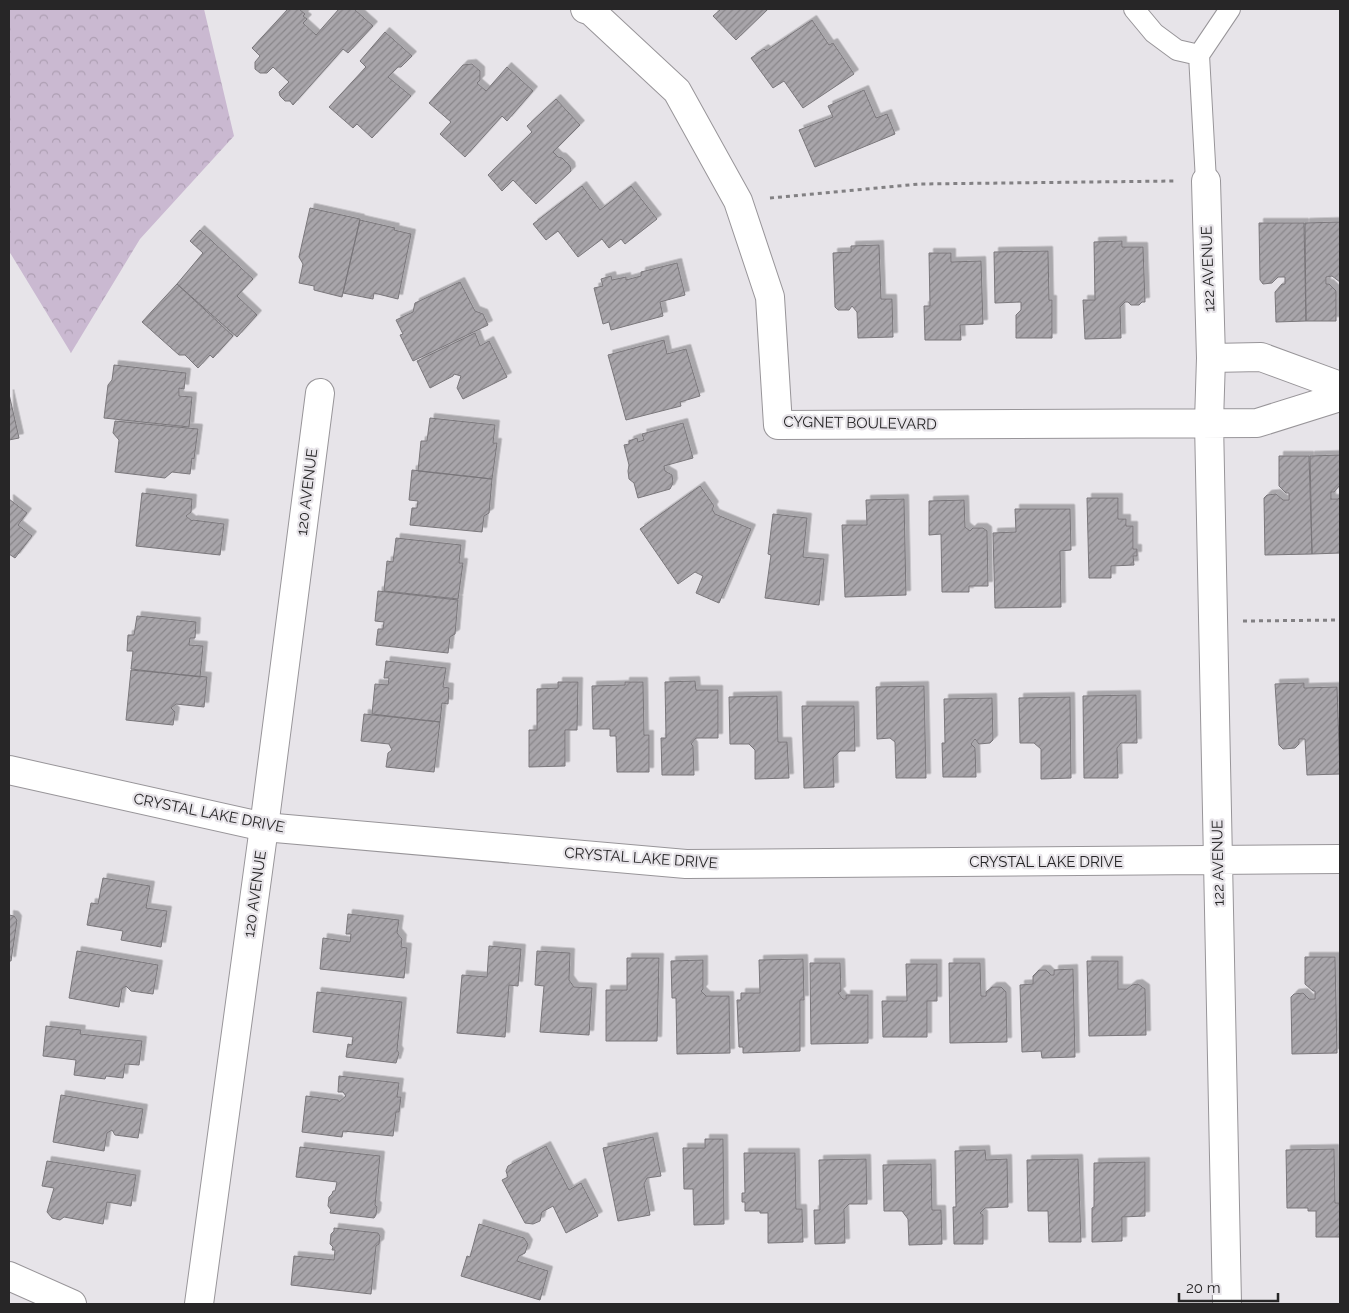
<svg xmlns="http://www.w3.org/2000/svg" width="1349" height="1313" viewBox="0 0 1349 1313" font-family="Raleway,sans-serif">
  <defs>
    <pattern id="forest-crowns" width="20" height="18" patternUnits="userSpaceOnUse" patternTransform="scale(1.25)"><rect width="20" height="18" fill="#cab9d1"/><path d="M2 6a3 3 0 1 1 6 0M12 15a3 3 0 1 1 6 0" fill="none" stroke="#ae9fb3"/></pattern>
    <pattern id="building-hatch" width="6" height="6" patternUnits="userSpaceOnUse" patternTransform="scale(1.25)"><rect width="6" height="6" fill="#a8a5aa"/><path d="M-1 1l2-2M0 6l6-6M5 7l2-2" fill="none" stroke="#89868a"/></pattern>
    <filter id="shadow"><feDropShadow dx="4.5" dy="-4.5" stdDeviation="0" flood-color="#0004"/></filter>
  </defs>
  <rect width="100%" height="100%" fill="#e7e4e9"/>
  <path fill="url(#forest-crowns)" d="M 9,9 L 204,9 L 234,136 L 140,239 L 71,353 L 9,251 Z"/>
  <path fill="url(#building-hatch)" stroke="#7a777b" filter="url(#shadow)" d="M 288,9 L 299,9 L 305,14 L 303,16 L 307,19 L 303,23 L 316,35 L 339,9 L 354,9 L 373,26 L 348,53 L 343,49 L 293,105 L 290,101 L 285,101 L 280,96 L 279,92 L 289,82 L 273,67 L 267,73 L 260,73 L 255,69 L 255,62 L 260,56 L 252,48 Z
    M 721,9 L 768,9 L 736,40 L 713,16 Z
    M 812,20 L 829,45 L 833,43 L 854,74 L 803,108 L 784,81 L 773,88 L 751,58 L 764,49 L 766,51 Z
    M 385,32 L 412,56 L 401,67 L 398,67 L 388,77 L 411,96 L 372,138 L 357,124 L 353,128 L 329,107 L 366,67 L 360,61 Z
    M 472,64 L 480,71 L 480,80 L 477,83 L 486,91 L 507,67 L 533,91 L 507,121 L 502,116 L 465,157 L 440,134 L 451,122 L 429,103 L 463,65 Z
    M 864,90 L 876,118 L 887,114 L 895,134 L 815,167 L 799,130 L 833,117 L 828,106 Z
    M 556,99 L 580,125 L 553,152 L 558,157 L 562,158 L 570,166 L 571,171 L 536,204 L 513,180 L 502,191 L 488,175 L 532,132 L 527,126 Z
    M 582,186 L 600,210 L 631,186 L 657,219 L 625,244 L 621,239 L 609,248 L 602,239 L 578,257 L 558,231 L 546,240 L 533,224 Z
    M 310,208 L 360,219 L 342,297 L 314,290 L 314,286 L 299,283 L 303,264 L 299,257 Z
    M 360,220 L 395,228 L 394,230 L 411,234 L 398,299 L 374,293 L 373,299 L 343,293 Z
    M 1340,222 L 1340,282 L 1332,276 L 1326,277 L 1326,284 L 1329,284 L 1336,291 L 1336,321 L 1306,321 L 1305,223 Z
    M 1259,223 L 1304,223 L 1306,321 L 1276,322 L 1275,292 L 1282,284 L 1285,284 L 1285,277 L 1278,277 L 1272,283 L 1263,284 L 1260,280 Z
    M 200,230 L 253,279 L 237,296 L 257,315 L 237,337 L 177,284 L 203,253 L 190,241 Z
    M 1122,241 L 1122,247 L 1143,247 L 1145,302 L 1142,302 L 1139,305 L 1131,305 L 1128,302 L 1125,302 L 1120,307 L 1121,338 L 1085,339 L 1083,300 L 1095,300 L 1094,242 Z
    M 879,245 L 881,299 L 892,299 L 893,337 L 858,338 L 857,312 L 852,306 L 849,310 L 838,310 L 835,307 L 833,253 L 851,252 L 851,246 Z
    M 1048,251 L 1049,300 L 1052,300 L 1052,338 L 1016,338 L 1016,315 L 1021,310 L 1021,302 L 995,303 L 994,252 Z
    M 929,253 L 951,253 L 951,262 L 981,261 L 983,324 L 960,325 L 961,340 L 925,340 L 924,306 L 930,306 Z
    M 677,263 L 685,295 L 660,302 L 663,316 L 611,330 L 609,322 L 603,324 L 594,288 L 603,286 L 601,279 L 611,276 L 612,280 L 626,277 L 626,280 L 641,276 L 641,272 Z
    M 460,282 L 475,311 L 483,314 L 488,325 L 413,361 L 400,335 L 403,334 L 396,320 L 413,312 L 415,303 Z
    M 177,284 L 233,336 L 213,358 L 210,355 L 198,368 L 185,355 L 179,355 L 142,322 Z
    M 475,333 L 480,346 L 489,341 L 507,377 L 463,399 L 457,388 L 461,376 L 454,374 L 453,376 L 430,388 L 417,361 Z
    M 664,340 L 667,354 L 686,349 L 700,396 L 680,402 L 681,406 L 626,420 L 608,355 Z
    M 114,365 L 186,373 L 184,389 L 179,388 L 179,396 L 192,397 L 189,427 L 104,418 L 108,385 L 112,380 Z
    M 9,394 L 19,438 L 9,440 Z
    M 430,418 L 495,425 L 493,443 L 497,443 L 492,479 L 418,471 L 421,441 L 427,441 Z
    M 115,421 L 198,429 L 194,459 L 192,458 L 190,474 L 172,472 L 165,478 L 115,472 L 119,440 L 113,433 Z
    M 683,423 L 693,458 L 664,466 L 665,471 L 672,475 L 673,483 L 670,489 L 638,498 L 634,483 L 629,479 L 628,471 L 629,465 L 624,445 L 629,444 L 629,441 L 637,438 L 638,442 L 644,440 L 642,434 Z
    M 1340,455 L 1340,485 L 1334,492 L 1331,492 L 1331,499 L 1338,499 L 1340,497 L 1340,553 L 1312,554 L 1310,456 Z
    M 1279,456 L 1309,456 L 1312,554 L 1265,555 L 1264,498 L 1267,495 L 1276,494 L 1283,500 L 1289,500 L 1289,493 L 1286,493 L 1279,486 Z
    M 412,470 L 492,479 L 489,513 L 484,516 L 482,532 L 410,525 L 412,508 L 417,508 L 418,501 L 409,500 Z
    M 700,486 L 714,506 L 712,509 L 715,514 L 751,529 L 719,603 L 696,593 L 703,576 L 695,572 L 678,584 L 640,529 Z
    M 142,493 L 192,499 L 191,512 L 186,516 L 192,521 L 193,520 L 224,524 L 220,555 L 136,546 Z
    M 1087,498 L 1118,498 L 1118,519 L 1126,519 L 1126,526 L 1133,526 L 1133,549 L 1137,549 L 1137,556 L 1133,556 L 1134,565 L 1111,566 L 1111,578 L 1089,578 Z
    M 9,499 L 27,513 L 18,525 L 32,536 L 15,558 L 9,554 Z
    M 904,499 L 906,595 L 845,597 L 842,525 L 867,525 L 866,500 Z
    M 964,500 L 965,527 L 970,531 L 973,528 L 983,528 L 987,531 L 988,586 L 969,586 L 969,592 L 942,592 L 941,534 L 929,535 L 929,501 Z
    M 1015,509 L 1070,509 L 1071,550 L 1060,551 L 1061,607 L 995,608 L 993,533 L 1016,532 Z
    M 773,514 L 807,518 L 803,557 L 824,559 L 819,605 L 765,598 L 771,555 L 768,554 Z
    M 396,538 L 461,545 L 459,563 L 463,563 L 458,599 L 384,591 L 387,561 L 393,562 Z
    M 378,591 L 458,600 L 455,634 L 450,637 L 448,653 L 376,645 L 378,629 L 383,629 L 384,622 L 375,621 Z
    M 137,616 L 196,622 L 195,638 L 190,638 L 189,645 L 203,646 L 200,677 L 131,669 L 133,651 L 127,651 L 128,635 L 134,635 Z
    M 386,661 L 446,668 L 443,687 L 449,688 L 448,704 L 442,703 L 440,722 L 372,714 L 375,684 L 388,685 L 389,678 L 384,678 Z
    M 131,670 L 207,677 L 204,707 L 176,704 L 171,708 L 175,712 L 173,725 L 126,720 Z
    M 695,681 L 696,690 L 718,690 L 718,738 L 696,738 L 691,744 L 693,746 L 694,775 L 662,775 L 661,738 L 666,738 L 665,682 Z
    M 558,682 L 578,682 L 577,730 L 565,730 L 565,766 L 529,767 L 529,730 L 537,730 L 537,689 L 558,688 Z
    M 625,682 L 643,682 L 644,735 L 649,735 L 649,772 L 617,772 L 616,736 L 610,736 L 610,729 L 593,729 L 592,686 L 625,685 Z
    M 1304,683 L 1304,688 L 1337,687 L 1340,774 L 1307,775 L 1305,739 L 1299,739 L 1299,744 L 1295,748 L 1283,749 L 1279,745 L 1275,684 Z
    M 924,686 L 926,778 L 896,778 L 895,742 L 890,738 L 877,739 L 876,687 Z
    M 1136,695 L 1137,743 L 1121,743 L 1117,748 L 1118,778 L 1084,778 L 1083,696 Z
    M 777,696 L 778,742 L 787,742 L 789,778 L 755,779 L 755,750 L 749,744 L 730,744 L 729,697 Z
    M 1070,697 L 1071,778 L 1041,779 L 1041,749 L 1034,743 L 1020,743 L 1019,698 Z
    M 992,698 L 993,740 L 990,743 L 979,744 L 975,739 L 971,744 L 975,748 L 976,777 L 943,777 L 942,743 L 945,743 L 944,699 Z
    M 802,706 L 854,706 L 855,751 L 840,751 L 833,758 L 834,787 L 804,788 Z
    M 364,714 L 440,722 L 434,772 L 386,767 L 388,753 L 392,750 L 389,744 L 361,741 Z
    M 103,878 L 150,886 L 146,908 L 167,911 L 161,947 L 121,940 L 123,931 L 87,925 L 91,903 L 98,904 Z
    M 348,914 L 399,920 L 397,933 L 402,939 L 401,947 L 407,948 L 404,978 L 320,969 L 323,938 L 350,942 L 351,934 L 346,934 Z
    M 9,915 L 14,916 L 17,920 L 11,961 L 9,961 Z
    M 489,946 L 521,949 L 518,986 L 509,985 L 505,1037 L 457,1033 L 462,975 L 487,977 Z
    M 77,951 L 158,965 L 153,994 L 131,991 L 126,986 L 122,989 L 119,1007 L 69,998 Z
    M 537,951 L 570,953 L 569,980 L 574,987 L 592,988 L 589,1035 L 540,1032 L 544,986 L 535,985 Z
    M 1305,957 L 1335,957 L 1337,1053 L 1292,1054 L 1291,997 L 1294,994 L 1303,993 L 1309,999 L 1315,999 L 1315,991 L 1313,991 L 1305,984 Z
    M 627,958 L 659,958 L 657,1041 L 606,1041 L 606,990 L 627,990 Z
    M 803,959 L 804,1000 L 800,1000 L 800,1051 L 743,1053 L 743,1047 L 739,1047 L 737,1000 L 741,1000 L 741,993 L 760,993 L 759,960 Z
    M 703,960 L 703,989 L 701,991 L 706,996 L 729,996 L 730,1053 L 677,1054 L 676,998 L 672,998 L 671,961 Z
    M 1087,961 L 1118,961 L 1118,989 L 1127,989 L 1132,985 L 1138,984 L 1145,989 L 1146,1035 L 1089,1036 Z
    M 810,963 L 840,963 L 841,991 L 838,993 L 843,999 L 846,999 L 846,995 L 868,995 L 868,1043 L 811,1044 Z
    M 949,963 L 980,963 L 981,996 L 986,996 L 986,992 L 992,987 L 1001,987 L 1006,992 L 1007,1042 L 950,1043 Z
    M 906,964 L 937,964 L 937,1001 L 927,1001 L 927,1037 L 883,1037 L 882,1001 L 907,1001 Z
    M 1073,969 L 1075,1057 L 1042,1058 L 1041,1051 L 1022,1052 L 1020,985 L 1033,984 L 1033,976 L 1039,970 L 1046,970 L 1051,975 L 1054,975 L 1054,970 Z
    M 317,992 L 402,1002 L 397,1050 L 399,1053 L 396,1063 L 346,1057 L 348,1044 L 352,1045 L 353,1037 L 313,1032 Z
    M 46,1026 L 81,1030 L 80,1034 L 142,1041 L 139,1065 L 125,1064 L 123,1078 L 106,1076 L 105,1079 L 74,1075 L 76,1060 L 43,1056 Z
    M 339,1076 L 399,1083 L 397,1097 L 401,1097 L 399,1112 L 396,1112 L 393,1136 L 343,1131 L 342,1137 L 302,1132 L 306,1096 L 338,1100 L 339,1102 L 346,1096 L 343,1092 L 338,1092 Z
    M 61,1095 L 143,1109 L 138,1138 L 115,1135 L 112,1130 L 107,1133 L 104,1151 L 53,1142 Z
    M 653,1137 L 661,1176 L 647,1178 L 644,1184 L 650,1215 L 618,1221 L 603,1148 Z
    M 705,1139 L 723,1139 L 724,1224 L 694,1225 L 693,1189 L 684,1189 L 683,1148 L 705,1148 Z
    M 546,1146 L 569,1190 L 581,1183 L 598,1216 L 566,1233 L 553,1206 L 542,1212 L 540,1221 L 533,1224 L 525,1223 L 502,1180 L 508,1177 L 506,1171 L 508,1166 Z
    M 300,1147 L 380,1156 L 375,1205 L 377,1207 L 376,1215 L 374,1218 L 330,1213 L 331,1210 L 328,1206 L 329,1197 L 332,1194 L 333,1191 L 335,1191 L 337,1182 L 296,1177 Z
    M 1334,1149 L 1335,1203 L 1340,1203 L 1340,1237 L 1316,1237 L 1316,1211 L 1308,1211 L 1308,1208 L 1287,1208 L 1286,1150 Z
    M 985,1150 L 986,1160 L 1007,1159 L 1008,1207 L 985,1208 L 980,1213 L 983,1215 L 983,1244 L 954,1244 L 953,1207 L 956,1207 L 955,1151 Z
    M 744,1153 L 795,1153 L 796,1209 L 802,1209 L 803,1242 L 768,1243 L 768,1213 L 760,1213 L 760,1211 L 745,1211 L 745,1202 L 742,1202 L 742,1193 L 745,1193 Z
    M 866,1159 L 867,1204 L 849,1204 L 844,1209 L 845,1243 L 815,1244 L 814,1210 L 820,1210 L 819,1160 Z
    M 1078,1159 L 1081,1242 L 1049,1242 L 1048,1211 L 1028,1211 L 1027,1160 Z
    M 47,1161 L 136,1175 L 131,1206 L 107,1202 L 103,1224 L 64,1217 L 60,1220 L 52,1218 L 47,1212 L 54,1188 L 42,1186 Z
    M 1145,1162 L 1145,1216 L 1122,1217 L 1122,1241 L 1092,1242 L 1092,1208 L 1094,1207 L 1094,1163 Z
    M 931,1164 L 932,1210 L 941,1210 L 942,1244 L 909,1245 L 908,1219 L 902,1211 L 884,1211 L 883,1165 Z
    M 479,1224 L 524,1238 L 528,1244 L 525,1253 L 519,1256 L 517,1261 L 548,1271 L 540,1300 L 461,1276 L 467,1256 L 470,1257 Z
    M 334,1228 L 378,1233 L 380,1236 L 379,1244 L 376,1246 L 371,1294 L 291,1285 L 294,1256 L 334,1260 L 335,1250 L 332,1250 L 333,1247 L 330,1244 L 331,1234 L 334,1231 Z"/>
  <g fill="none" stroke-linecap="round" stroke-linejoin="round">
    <g stroke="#989599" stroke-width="22">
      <path id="service" d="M 1134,9 L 1154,33 L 1177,50 L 1199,55
        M 1206,181 L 1199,55 L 1230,9"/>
    </g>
    <g stroke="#989599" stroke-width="30">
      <path id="minor" d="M 585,9 L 591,11 L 677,91 L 738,201 L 770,297 L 778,425 L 1257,423 L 1340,397
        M 1206,181 L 1211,358 L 1209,422 L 1218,861
        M 1211,358 L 1261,357 L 1340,386
        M 9,1276 L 72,1304
        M 199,1304 L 264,827 L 320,393"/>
    </g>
    <g stroke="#989599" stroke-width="30">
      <path id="tertiary" d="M 9,770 L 264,827 L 686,864 L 1340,859
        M 1218,861 L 1227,1304"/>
    </g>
    <path stroke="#828083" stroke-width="3" stroke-dasharray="4 4" stroke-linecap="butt" d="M 770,198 L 920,184 L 1175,181
      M 1243,621 L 1340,620"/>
    <use href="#service" stroke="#fff" stroke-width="20"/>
    <use href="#minor" stroke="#fff" stroke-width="28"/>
    <use href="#tertiary" stroke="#fff" stroke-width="28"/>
  </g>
  <g text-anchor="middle" stroke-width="4.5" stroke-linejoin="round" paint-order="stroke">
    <g font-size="15" fill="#272627" stroke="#e7e4e9">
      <text transform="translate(1208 269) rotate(-92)" y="5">122 AVENUE</text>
      <text transform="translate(860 423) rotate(1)" y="5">CYGNET BOULEVARD</text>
      <text transform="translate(307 492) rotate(-83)" y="5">120 AVENUE</text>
      <text transform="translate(209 813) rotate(11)" y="5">CRYSTAL LAKE DRIVE</text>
      <text transform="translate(641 858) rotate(4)" y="5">CRYSTAL LAKE DRIVE</text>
      <text x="1046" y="867">CRYSTAL LAKE DRIVE</text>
      <text transform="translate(1218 863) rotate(-91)" y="5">122 AVENUE</text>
      <text transform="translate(255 894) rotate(-82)" y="5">120 AVENUE</text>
    </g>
  </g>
  <rect width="1349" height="1313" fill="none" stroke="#272627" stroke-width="20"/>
  <path d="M1179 1293v8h99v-8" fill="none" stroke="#272627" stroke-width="2.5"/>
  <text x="1186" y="1293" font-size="15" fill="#272627" stroke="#e7e4e9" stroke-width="4" paint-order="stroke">20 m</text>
</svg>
